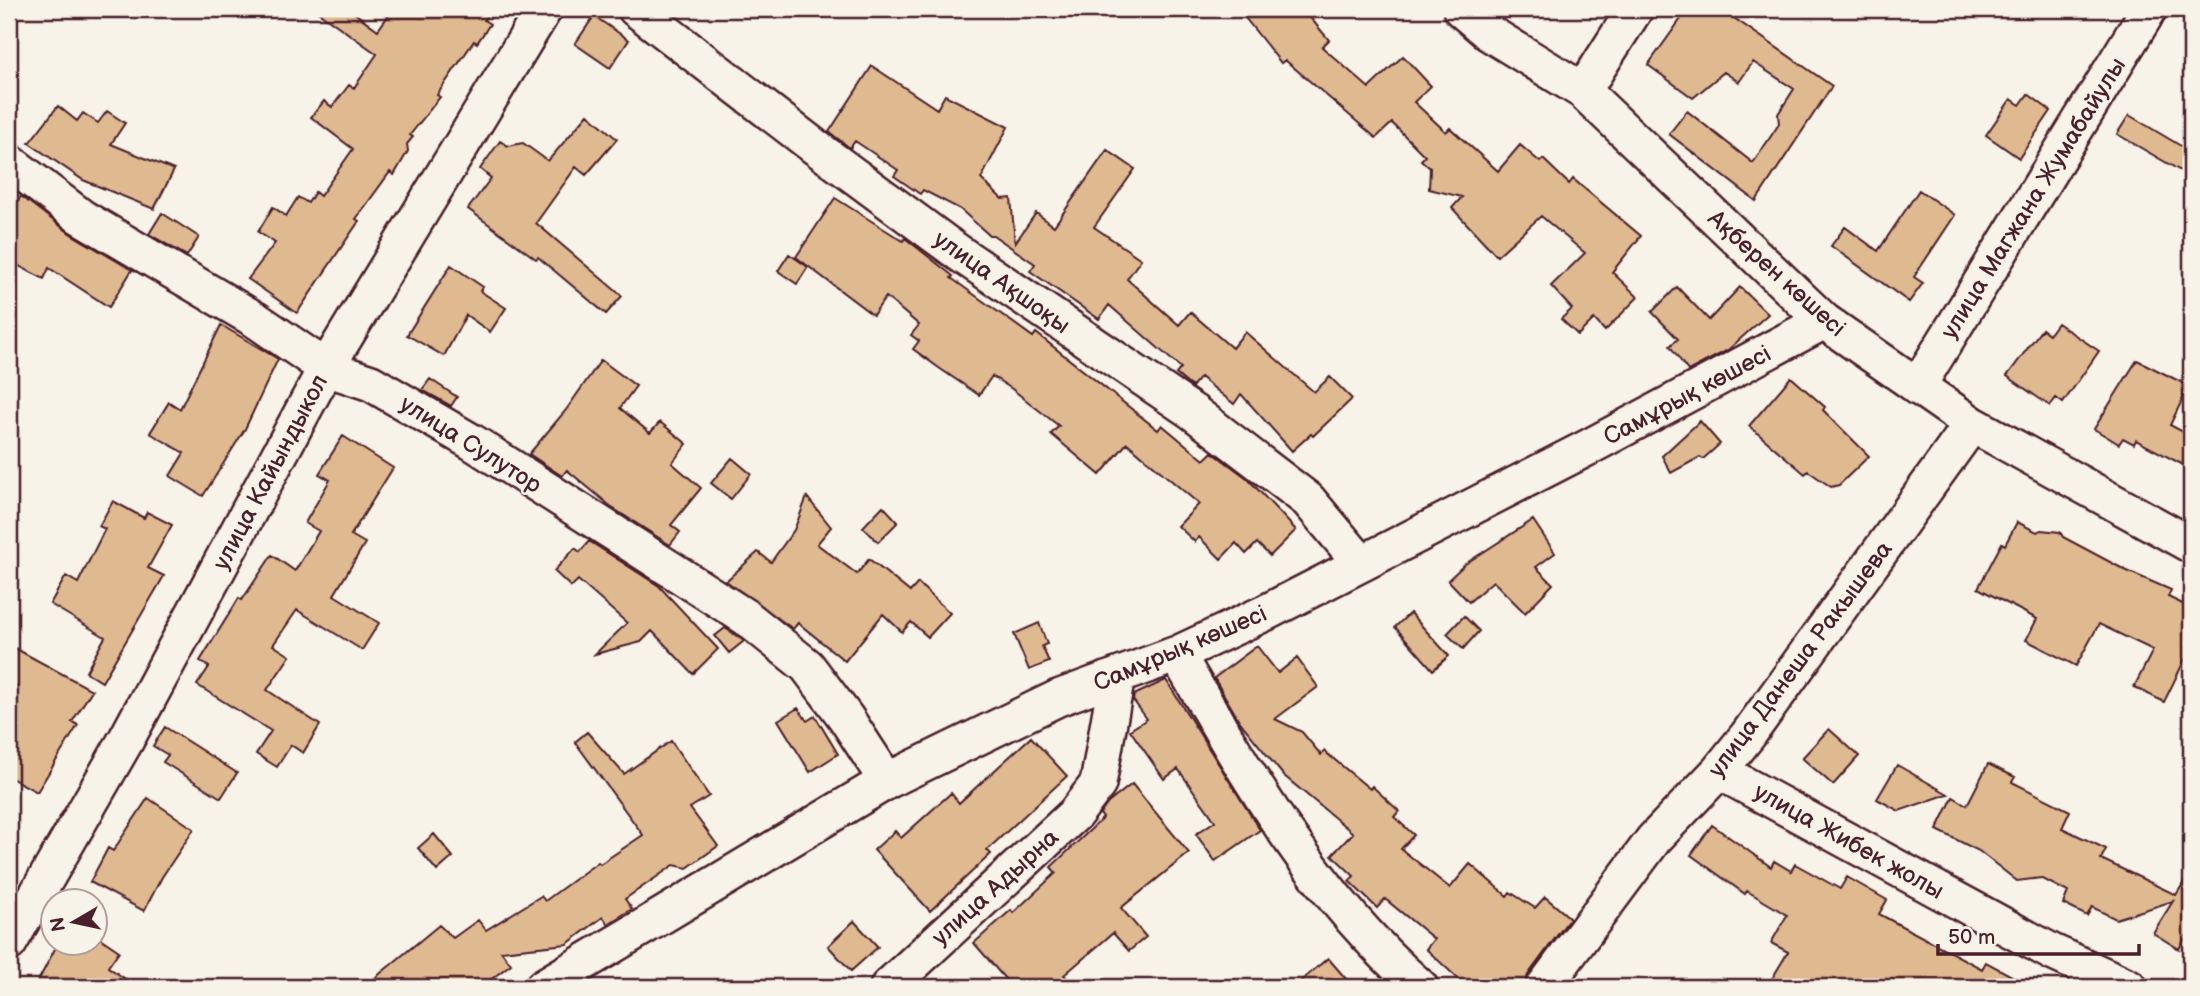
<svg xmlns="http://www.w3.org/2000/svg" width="2200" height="996" viewBox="0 0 2200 996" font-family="'Balsamiq Sans',sans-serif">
  <rect width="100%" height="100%" fill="#f7f3e8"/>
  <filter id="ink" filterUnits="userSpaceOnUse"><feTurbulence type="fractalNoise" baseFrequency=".0143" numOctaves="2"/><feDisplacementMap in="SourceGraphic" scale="14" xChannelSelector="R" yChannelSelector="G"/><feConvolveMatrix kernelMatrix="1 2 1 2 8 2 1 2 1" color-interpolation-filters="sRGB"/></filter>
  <g filter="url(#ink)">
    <path fill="#dfb990" stroke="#4a1f2b" stroke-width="2" d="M 314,9 L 349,9 L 378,30 L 393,9 L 490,9 L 484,20 L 490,24 L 477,43 L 474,41 L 437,95 L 440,97 L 410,135 L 413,137 L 407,144 L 408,151 L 394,175 L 390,172 L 356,219 L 359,221 L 297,313 L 248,279 L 275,243 L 258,232 L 273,207 L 286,216 L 298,197 L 308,203 L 315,192 L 320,196 L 353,149 L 311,117 L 324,101 L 332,107 L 349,85 L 354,88 L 377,54 Z
      M 1238,9 L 1303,9 L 1329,40 L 1322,47 L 1369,88 L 1403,56 L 1431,86 L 1414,102 L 1446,132 L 1450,128 L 1498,171 L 1520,145 L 1540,162 L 1543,159 L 1569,184 L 1573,179 L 1641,236 L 1612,272 L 1638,297 L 1605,331 L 1594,319 L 1578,335 L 1561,319 L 1572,309 L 1551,286 L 1585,253 L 1541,216 L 1497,256 L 1452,208 L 1462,197 L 1429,189 L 1430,168 L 1421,160 L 1425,156 L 1392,123 L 1376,138 L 1285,60 L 1281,63 Z
      M 1688,9 L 1721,9 L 1832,86 L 1756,201 L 1669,134 L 1687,111 L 1753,163 L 1779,124 L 1778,114 L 1794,89 L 1753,62 L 1739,82 L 1724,72 L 1693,98 L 1648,65 Z
      M 594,16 L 629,40 L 610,68 L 575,44 Z
      M 872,66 L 937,109 L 945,95 L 1008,127 L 981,179 L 1002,199 L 1011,198 L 1015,243 L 1036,213 L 1054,226 L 1107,150 L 1135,169 L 1094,227 L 1141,259 L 1127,279 L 1179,325 L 1190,312 L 1232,348 L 1245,332 L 1314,392 L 1330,377 L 1352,399 L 1313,436 L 1311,434 L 1292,451 L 1241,394 L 1234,404 L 1200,377 L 1192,387 L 1188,384 L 1176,374 L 1181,368 L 1109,305 L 1099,319 L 1030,271 L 1035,264 L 993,235 L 989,235 L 960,209 L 923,190 L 920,194 L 894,176 L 898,170 L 855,141 L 850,148 L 829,132 Z
      M 2028,94 L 2051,111 L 2019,158 L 1986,135 L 2011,99 L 2020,105 Z
      M 58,106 L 77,121 L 83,113 L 98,123 L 107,111 L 125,123 L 111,144 L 174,170 L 154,209 L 83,180 L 29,143 Z
      M 588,114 L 617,139 L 586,175 L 576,167 L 536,223 L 622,296 L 606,314 L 538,257 L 536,259 L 468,209 L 491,178 L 480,169 L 500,141 L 508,146 L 523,143 L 548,161 Z
      M 2129,115 L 2191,152 L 2191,177 L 2117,134 Z
      M 1919,190 L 1955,215 L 1914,277 L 1923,283 L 1909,302 L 1831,246 L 1845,227 L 1878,251 Z
      M 21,196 L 71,234 L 132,270 L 109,307 L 49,268 L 44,279 L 9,261 L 9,216 Z
      M 835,198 L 903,241 L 905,238 L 953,276 L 951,278 L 1033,337 L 1036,333 L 1158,430 L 1162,425 L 1204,460 L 1212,452 L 1247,478 L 1296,530 L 1270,556 L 1257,543 L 1246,554 L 1236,543 L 1221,559 L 1199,537 L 1195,542 L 1178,526 L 1199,504 L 1127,443 L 1100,475 L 1051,434 L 1059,426 L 1012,389 L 992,376 L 979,395 L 939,368 L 913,349 L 919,341 L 911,335 L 919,325 L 886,297 L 873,315 L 796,257 Z
      M 162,213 L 199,237 L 187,256 L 149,234 Z
      M 789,254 L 808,267 L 797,284 L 778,271 Z
      M 451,265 L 483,287 L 480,291 L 506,308 L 490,332 L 466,315 L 444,356 L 407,335 Z
      M 1677,287 L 1709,320 L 1740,287 L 1768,314 L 1728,350 L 1688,371 L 1670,346 L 1678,339 L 1652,312 Z
      M 2057,323 L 2099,351 L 2063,403 L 2056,398 L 2050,406 L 2007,376 L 2042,329 L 2049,334 Z
      M 221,325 L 278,359 L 245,429 L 203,496 L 170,476 L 184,453 L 150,433 L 169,402 L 180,409 Z
      M 601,360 L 636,386 L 620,408 L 650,433 L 660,422 L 687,444 L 672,463 L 701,488 L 671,525 L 680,532 L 670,545 L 614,509 L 567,470 L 562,476 L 529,454 L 566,410 Z
      M 2137,360 L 2189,386 L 2170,425 L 2191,436 L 2191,469 L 2136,440 L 2134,444 L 2123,438 L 2119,444 L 2094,429 Z
      M 1791,377 L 1825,407 L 1823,410 L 1869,456 L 1839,485 L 1831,487 L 1808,471 L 1805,474 L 1749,426 Z
      M 430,379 L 457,397 L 451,406 L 422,390 Z
      M 1700,421 L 1720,444 L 1703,459 L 1700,457 L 1671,473 L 1662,456 Z
      M 343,436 L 393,468 L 351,535 L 365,543 L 334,595 L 379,623 L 362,650 L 297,610 L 273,645 L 290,656 L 267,690 L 320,725 L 303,753 L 291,745 L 277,767 L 256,754 L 271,731 L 197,685 L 209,667 L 200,661 L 239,598 L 242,600 L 272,555 L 295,571 L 319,531 L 305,523 L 330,480 L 319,474 Z
      M 732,458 L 751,474 L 731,499 L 711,483 Z
      M 807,497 L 831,527 L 817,544 L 857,574 L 869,559 L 910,592 L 918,583 L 950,613 L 928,637 L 911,622 L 902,632 L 883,614 L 845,661 L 798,623 L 793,629 L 726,581 L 758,552 L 771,562 L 794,530 Z
      M 113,501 L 144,518 L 147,512 L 172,525 L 148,568 L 164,576 L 102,682 L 86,672 L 105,637 L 50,604 L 66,576 L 78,583 L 105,529 L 99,526 Z
      M 883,506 L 898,522 L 878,542 L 863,527 Z
      M 1533,520 L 1555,553 L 1536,567 L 1553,584 L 1525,613 L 1493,581 L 1469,602 L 1448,580 L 1465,564 Z
      M 2017,522 L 2037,532 L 2041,530 L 2060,532 L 2063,537 L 2125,570 L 2171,590 L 2168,597 L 2191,608 L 2191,662 L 2185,659 L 2164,702 L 2134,687 L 2153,650 L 2099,624 L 2076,666 L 2026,640 L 2037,619 L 1978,588 L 2002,543 L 2005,545 Z
      M 589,541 L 659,586 L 718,649 L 693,674 L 652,631 L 641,642 L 595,654 L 627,623 L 578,580 L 571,587 L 554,571 L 575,548 L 580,552 Z
      M 1410,613 L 1449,656 L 1433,670 L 1395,627 Z
      M 1464,616 L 1479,631 L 1463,649 L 1447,634 Z
      M 1039,623 L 1047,644 L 1042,646 L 1049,662 L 1029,670 L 1014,634 Z
      M 725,628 L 744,641 L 729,653 L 715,636 Z
      M 9,645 L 92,690 L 72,722 L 78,725 L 37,792 L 9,777 L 9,699 L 17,686 L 9,681 Z
      M 1257,646 L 1278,673 L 1297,658 L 1318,687 L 1275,719 L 1302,732 L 1321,755 L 1324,751 L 1370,789 L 1372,786 L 1399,811 L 1394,817 L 1414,835 L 1401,849 L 1450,888 L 1470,864 L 1507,896 L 1510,892 L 1535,908 L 1545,897 L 1570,918 L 1528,975 L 1524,987 L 1467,987 L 1426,949 L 1434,939 L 1385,899 L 1377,908 L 1349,881 L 1354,876 L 1332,855 L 1353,833 L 1283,775 L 1240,722 L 1214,678 Z
      M 1166,680 L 1260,830 L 1215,861 L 1196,834 L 1215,821 L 1178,769 L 1164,779 L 1130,730 L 1147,719 L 1133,700 L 1134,695 Z
      M 798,708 L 807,721 L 815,716 L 838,754 L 810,772 L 778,720 Z
      M 165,727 L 237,773 L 221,798 L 163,762 L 168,755 L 153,746 Z
      M 1829,729 L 1859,756 L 1833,785 L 1802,758 Z
      M 587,732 L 624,774 L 671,741 L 709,796 L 690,808 L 718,846 L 687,868 L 674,865 L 625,899 L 632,909 L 608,924 L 603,917 L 567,944 L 501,951 L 511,964 L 481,987 L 364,987 L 439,925 L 453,938 L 478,920 L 486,930 L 541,896 L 545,901 L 598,862 L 600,864 L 643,835 L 575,742 Z
      M 1031,737 L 1067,776 L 987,850 L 991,854 L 930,911 L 874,850 L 895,831 L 901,838 L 951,793 L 959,803 Z
      M 1988,764 L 2015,777 L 2012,782 L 2070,811 L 2062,828 L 2106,849 L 2101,859 L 2176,895 L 2191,871 L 2191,927 L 2179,949 L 2153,933 L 2173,901 L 2116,919 L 2092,907 L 2087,916 L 2063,904 L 2068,892 L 2041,878 L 2017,881 L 1979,851 L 1937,830 L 1953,797 L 1967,805 Z
      M 1897,765 L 1948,794 L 1899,811 L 1877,799 Z
      M 1132,784 L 1189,853 L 1121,908 L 1146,937 L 1129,951 L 1113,933 L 1064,975 L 1075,987 L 1012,987 L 974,943 L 1011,910 L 1013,913 L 1056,873 L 1051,867 L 1103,818 L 1100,814 L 1108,803 Z
      M 148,798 L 194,829 L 162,877 L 144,911 L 90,882 L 108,848 L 113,851 Z
      M 1712,825 L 1771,867 L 1774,861 L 1791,871 L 1795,864 L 1840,889 L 1847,877 L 1887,900 L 1879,914 L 1982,969 L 1986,962 L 2032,987 L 1767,987 L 1788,952 L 1771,943 L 1787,915 L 1747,891 L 1745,894 L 1691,855 Z
      M 434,834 L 453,857 L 437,871 L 418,848 Z
      M 854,921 L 878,947 L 851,971 L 828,946 Z
      M 94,934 L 119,951 L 108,967 L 137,987 L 35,987 L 58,943 L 94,943 Z
      M 1328,958 L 1353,987 L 1294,987 Z"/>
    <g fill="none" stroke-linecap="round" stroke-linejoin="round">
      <g stroke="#4a1f2b" stroke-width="40">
        <path id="minor" d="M 636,9 L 814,146 L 959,253 L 1193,412 L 1308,500 L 1361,563
          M 1461,9 L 1489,33 L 1583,91 L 1824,321 L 1972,424 L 2191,545
          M 1583,91 L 1635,9
          M 9,162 L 81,217 L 256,320 L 326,368 L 371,383 L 472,442 L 747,618 L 807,666 L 846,718 L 887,781
          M 1917,387 L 2149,9
          M 1177,654 C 1246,774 1315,895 1420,987
          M 1719,771 L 2052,952 L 2129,987
          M 9,943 L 126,740 L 326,368 L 544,9
          M 543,987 L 887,781 L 1058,698 L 1177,654 L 1267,612 L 1589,447 L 1824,321
          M 888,987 L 1075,814 L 1098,784 L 1117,676
          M 1544,987 L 1654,839 L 1719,771 L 1748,735 L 1972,424"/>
      </g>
      <use href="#minor" stroke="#f7f3e8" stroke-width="35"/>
    </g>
  </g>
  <g text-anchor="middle" stroke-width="5" stroke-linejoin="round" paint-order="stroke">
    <g font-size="24" fill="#4a1f2b" stroke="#f7f3e8">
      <text transform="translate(2033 198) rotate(-58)" y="8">улица Магжана Жумабайулы</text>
      <text transform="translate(1777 273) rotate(42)" y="8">Ақберен көшесі</text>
      <text transform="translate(1002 282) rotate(35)" y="8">улица Ақшоқы</text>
      <text transform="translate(1687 395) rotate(-28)" y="8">Самұрық көшесі</text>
      <text transform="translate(471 444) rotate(32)" y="8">улица Сулутор</text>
      <text transform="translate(270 472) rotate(-62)" y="8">улица Кайындыкол</text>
      <text transform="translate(1180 648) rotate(-23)" y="8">Самұрық көшесі</text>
      <text transform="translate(1800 659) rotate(-53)" y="8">улица Данеша Ракышева</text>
      <text transform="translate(1849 841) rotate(29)" y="8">улица Жибек жолы</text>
      <text transform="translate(995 887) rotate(-42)" y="8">улица Адырна</text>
    </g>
  </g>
  <rect width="2200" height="996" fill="none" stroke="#f7f3e8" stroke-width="35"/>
  <rect x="18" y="18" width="2165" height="961" fill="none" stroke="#4a1f2b" stroke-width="2.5" filter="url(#ink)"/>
  <g transform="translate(74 922) rotate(261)"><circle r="33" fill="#f7f3e8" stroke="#b29e9c" stroke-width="2"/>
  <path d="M0-5L12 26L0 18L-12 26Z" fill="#4a1f2b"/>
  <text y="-10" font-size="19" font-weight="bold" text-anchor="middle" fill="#4a1f2b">N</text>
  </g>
  <path d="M1938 944v10h201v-10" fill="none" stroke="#4a1f2b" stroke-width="3.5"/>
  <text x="1948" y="944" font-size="21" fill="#4a1f2b" stroke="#f7f3e8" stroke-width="5" paint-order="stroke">50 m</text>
</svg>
